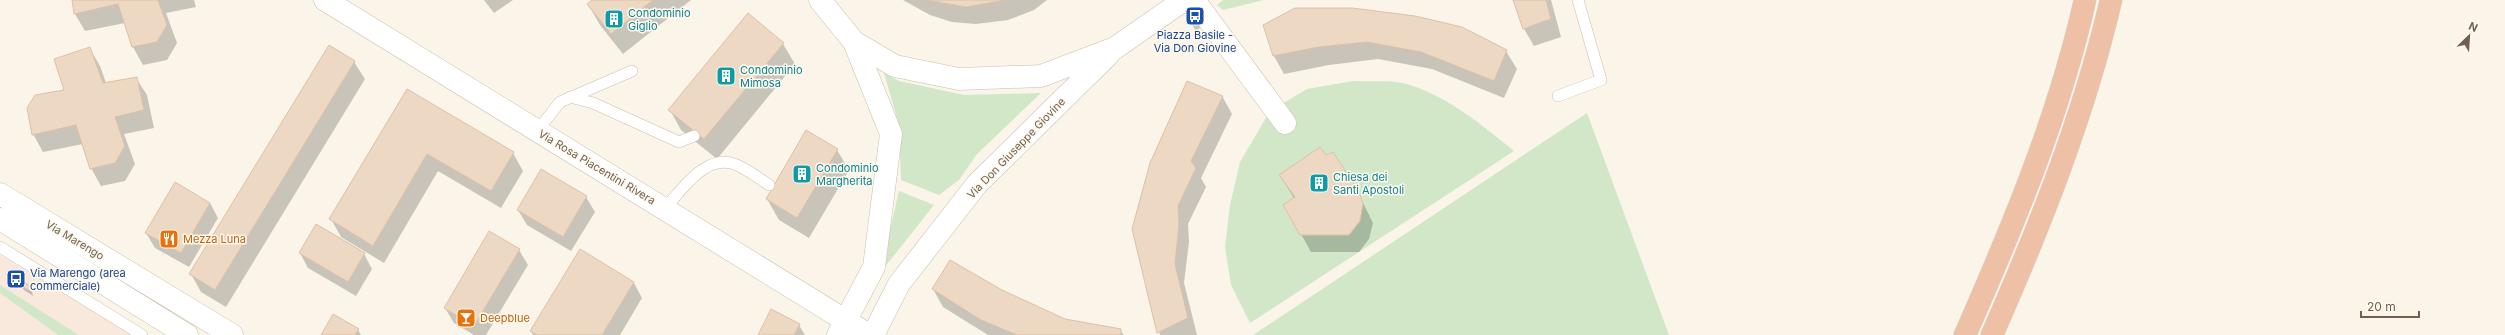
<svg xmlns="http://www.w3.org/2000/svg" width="2505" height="335" viewBox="0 0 2505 335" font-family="Inter,sans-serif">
  <rect width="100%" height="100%" fill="#faf5e8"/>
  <path fill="#f9e9dd" d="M 0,255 L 133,335 L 0,335 Z"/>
  <path fill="#d1e7c8" d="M 1223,0 L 1264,0 L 1223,10 L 1217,5 Z
    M 884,73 L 899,81 L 964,95 L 1041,93 L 977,154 L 959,180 L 939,195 L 901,180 L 899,125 Z
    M 1353,81 C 1369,82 1387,80 1402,83 C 1441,91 1485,127 1514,151 L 1250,323 L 1231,285 L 1225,247 L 1230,205 L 1240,162 L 1270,111 L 1307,89 Z
    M 1587,113 L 1669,335 L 1253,335 Z
    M 899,191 L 934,205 L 880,273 Z
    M 0,285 L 79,335 L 58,335 L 0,293 Z"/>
  <path fill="#0003" d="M 73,0 L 194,0 L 196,7 L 166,13 L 177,43 L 167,60 L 143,65 L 133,47 L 125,23 L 85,31 L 75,14 Z
    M 484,0 L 513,0 L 494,13 Z
    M 593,0 L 691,0 L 623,54 L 600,25 L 588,4 Z
    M 903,0 L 1047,0 L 1034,10 L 1008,20 L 976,24 L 952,22 L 930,15 Z
    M 1514,0 L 1551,0 L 1561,37 L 1534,46 L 1524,29 Z
    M 1197,18 L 1202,26 L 1196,31 L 1191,23 Z
    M 1264,26 L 1506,51 L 1517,69 L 1504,98 L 1432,69 L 1378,59 L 1329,65 L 1284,74 L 1274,56 Z
    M 783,44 L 795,64 L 717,159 L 681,130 L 670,110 Z
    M 90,49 L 100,66 L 106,83 L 136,78 L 147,95 L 154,128 L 124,134 L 135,164 L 125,181 L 101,186 L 91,168 L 83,144 L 43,152 L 33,134 L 65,91 Z
    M 354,62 L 365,79 L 226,307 L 201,292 L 191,274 Z
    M 407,91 L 513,153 L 523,171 L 501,208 L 438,171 L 384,263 L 341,237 L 331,219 Z
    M 1222,96 L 1232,114 L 1201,178 L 1206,187 L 1188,224 L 1189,242 L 1184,283 L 1197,335 L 1160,335 L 1133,229 Z
    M 837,150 L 849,170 L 809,238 L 779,220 L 767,199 Z
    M 1280,175 L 1358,193 L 1373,223 L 1369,239 L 1359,252 L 1311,252 L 1285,205 L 1294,198 Z
    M 586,197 L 595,212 L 571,251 L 527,225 L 518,210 Z
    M 210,203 L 218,218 L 189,267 L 155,248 L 146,233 Z
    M 519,250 L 528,265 L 486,335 L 474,335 L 454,323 L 445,308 Z
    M 580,251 L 634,283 L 642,298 L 620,335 L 533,335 L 531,331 Z
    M 300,253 L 364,254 L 372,269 L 356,296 L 308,268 Z
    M 21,285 L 31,288 L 33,296 L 24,290 Z
    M 933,289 L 1001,291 L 1065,320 L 1120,330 L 1124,335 L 988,335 L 943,307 Z
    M 799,325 L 805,335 L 759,335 Z
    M 358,330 L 361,335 L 322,335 Z"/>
  <path fill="#edd8c3" stroke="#dec0a5" d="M 72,0 L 158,0 L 167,25 L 157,42 L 132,47 L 118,4 L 74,14 Z
    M 592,0 L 653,0 L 611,34 L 587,4 Z
    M 926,0 L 1006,0 L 966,7 Z
    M 1513,0 L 1546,0 L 1551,19 L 1523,29 Z
    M 1295,8 L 1352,8 L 1415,16 L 1462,27 L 1507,50 L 1494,81 L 1421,52 L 1367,42 L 1319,47 L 1273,56 L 1263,25 Z
    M 748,13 L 784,43 L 704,139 L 668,110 Z
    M 329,45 L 355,61 L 215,290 L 189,274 Z
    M 90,47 L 103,83 L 137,77 L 144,110 L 115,117 L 125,146 L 115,163 L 90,169 L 76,125 L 32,135 L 27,108 L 35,95 L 64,90 L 54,59 Z
    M 1187,81 L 1223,96 L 1191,161 L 1196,168 L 1178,206 L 1179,224 L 1175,264 L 1188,318 L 1157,333 L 1132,229 L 1150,163 Z
    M 407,89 L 514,152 L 491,191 L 427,154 L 373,246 L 329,219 Z
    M 806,130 L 838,149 L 797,218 L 766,199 Z
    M 1320,147 L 1326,155 L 1333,152 L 1359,192 L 1363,204 L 1360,221 L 1349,235 L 1300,235 L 1283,205 L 1295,197 L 1279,175 Z
    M 541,169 L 587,196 L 563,237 L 517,210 Z
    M 175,182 L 210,203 L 181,253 L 145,233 Z
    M 316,224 L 365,253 L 348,282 L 299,253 Z
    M 489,231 L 520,249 L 474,326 L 444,308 Z
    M 580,249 L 634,282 L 602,335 L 537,335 L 530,331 Z
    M 950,260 L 1002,290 L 1065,319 L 1121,329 L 1121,335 L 1017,335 L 981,320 L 932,289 Z
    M 22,281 L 32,287 L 30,291 L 20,285 Z
    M 771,309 L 800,324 L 794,335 L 758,335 Z
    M 333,314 L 359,329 L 355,335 L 321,335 Z"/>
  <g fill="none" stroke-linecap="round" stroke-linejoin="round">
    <g stroke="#cbbeaf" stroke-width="12">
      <path id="lane" d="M 1558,96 L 1601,80 L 1578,0
        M 570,97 L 593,103 L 679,142 L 694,136
        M 538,130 L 560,102 L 632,71
        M 665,208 C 683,189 706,152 737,165 C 748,170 759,178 769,185
        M 0,247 L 142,335"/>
    </g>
    <g stroke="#cbbeaf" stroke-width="23">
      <path id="street" d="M 325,0 L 869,335
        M 820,0 L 854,42 L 895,66 L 959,79 L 1041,76 L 1115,48 L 1184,0
        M 1194,0 L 1285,123
        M 838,335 L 874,267 L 891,134 L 854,42
        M 873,335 L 899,284 L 977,184 L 1109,54"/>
    </g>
    <g stroke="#cdbfad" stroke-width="23">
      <path id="secondary" d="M 0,194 L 232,335
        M 0,219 L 187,335"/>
    </g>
    <g stroke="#d8d2ce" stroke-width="23">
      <path id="highway" d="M 1965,335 C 2013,226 2059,116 2085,0
        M 1992,335 C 2040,226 2084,116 2111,0"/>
    </g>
    <use href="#lane" stroke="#fff" stroke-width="11"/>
    <use href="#street" stroke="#fff" stroke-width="22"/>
    <use href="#secondary" stroke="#fff" stroke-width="22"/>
    <use href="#highway" stroke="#eec0a6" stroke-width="22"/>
  </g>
  <defs>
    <g id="bus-square" transform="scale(1)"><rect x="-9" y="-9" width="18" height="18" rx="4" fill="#1a4fb4" stroke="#fdf9ee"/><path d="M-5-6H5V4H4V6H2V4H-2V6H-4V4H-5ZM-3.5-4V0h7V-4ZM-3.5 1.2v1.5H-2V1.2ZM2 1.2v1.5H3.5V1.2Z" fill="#fff"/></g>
    <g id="building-square" transform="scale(1)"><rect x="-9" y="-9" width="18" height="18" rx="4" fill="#0f9aa8" stroke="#fdf9ee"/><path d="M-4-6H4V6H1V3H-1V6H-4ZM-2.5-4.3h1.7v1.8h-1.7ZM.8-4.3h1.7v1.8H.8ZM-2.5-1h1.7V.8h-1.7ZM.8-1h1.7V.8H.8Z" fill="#fff"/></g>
    <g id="restaurant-square" transform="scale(1)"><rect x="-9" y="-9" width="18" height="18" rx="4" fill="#e8710a" stroke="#fdf9ee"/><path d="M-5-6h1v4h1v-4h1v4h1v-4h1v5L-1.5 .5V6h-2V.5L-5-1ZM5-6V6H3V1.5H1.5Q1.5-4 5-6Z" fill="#fff"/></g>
    <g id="bar-square" transform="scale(1)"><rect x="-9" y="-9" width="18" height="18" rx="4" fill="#e8710a" stroke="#fdf9ee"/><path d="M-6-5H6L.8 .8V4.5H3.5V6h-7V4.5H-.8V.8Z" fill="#fff"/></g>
  </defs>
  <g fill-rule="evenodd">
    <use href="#bus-square" x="1195" y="16"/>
    <use href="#building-square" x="614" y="19"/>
    <use href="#building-square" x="726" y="76"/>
    <use href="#building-square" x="802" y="174"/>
    <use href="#building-square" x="1319" y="183"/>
    <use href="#restaurant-square" x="169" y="239"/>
    <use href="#bus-square" x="16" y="279"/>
    <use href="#bar-square" x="466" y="318"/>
  </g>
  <g text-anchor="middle" stroke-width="3" stroke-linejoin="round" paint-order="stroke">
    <g font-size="11" fill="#0d838f" stroke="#fdf9ee" text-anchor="start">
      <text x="628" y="17">Condominio<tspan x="628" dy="13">Giglio</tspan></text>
      <text x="740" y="74">Condominio<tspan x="740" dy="13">Mimosa</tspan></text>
      <text x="816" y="172">Condominio<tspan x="816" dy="13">Margherita</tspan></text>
      <text x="1333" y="181">Chiesa dei<tspan x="1333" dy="13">Santi Apostoli</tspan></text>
    </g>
    <g font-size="11" fill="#164399" stroke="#fdf9ee">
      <text x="1195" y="39">Piazza Basile -<tspan x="1195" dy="13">Via Don Giovine</tspan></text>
      <text x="30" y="277" text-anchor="start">Via Marengo (area<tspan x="30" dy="13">commerciale)</tspan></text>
    </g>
    <g font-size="11" fill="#725f4f" stroke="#fdf9ee">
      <text transform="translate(1016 148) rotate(-46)" y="4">Via Don Giuseppe Giovine</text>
      <text transform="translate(597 167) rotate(31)" y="4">Via Rosa Piacentini Rivera</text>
      <text transform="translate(75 240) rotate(31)" y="4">Via Marengo</text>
    </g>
    <g font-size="11" fill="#c56008" stroke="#fdf9ee" text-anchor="start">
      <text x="183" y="243">Mezza Luna</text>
      <text x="480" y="322">Deepblue</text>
    </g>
  </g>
  <g transform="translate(2469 36) rotate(25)" stroke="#fdf9ee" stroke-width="3" paint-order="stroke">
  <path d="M0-3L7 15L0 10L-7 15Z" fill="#725f4f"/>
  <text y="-6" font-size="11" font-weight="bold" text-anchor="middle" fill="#725f4f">N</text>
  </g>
  <path d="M2361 311v6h58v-6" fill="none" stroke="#725f4f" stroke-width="2"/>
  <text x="2367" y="311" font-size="12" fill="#725f4f" stroke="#fdf9ee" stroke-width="3" paint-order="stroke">20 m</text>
</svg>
